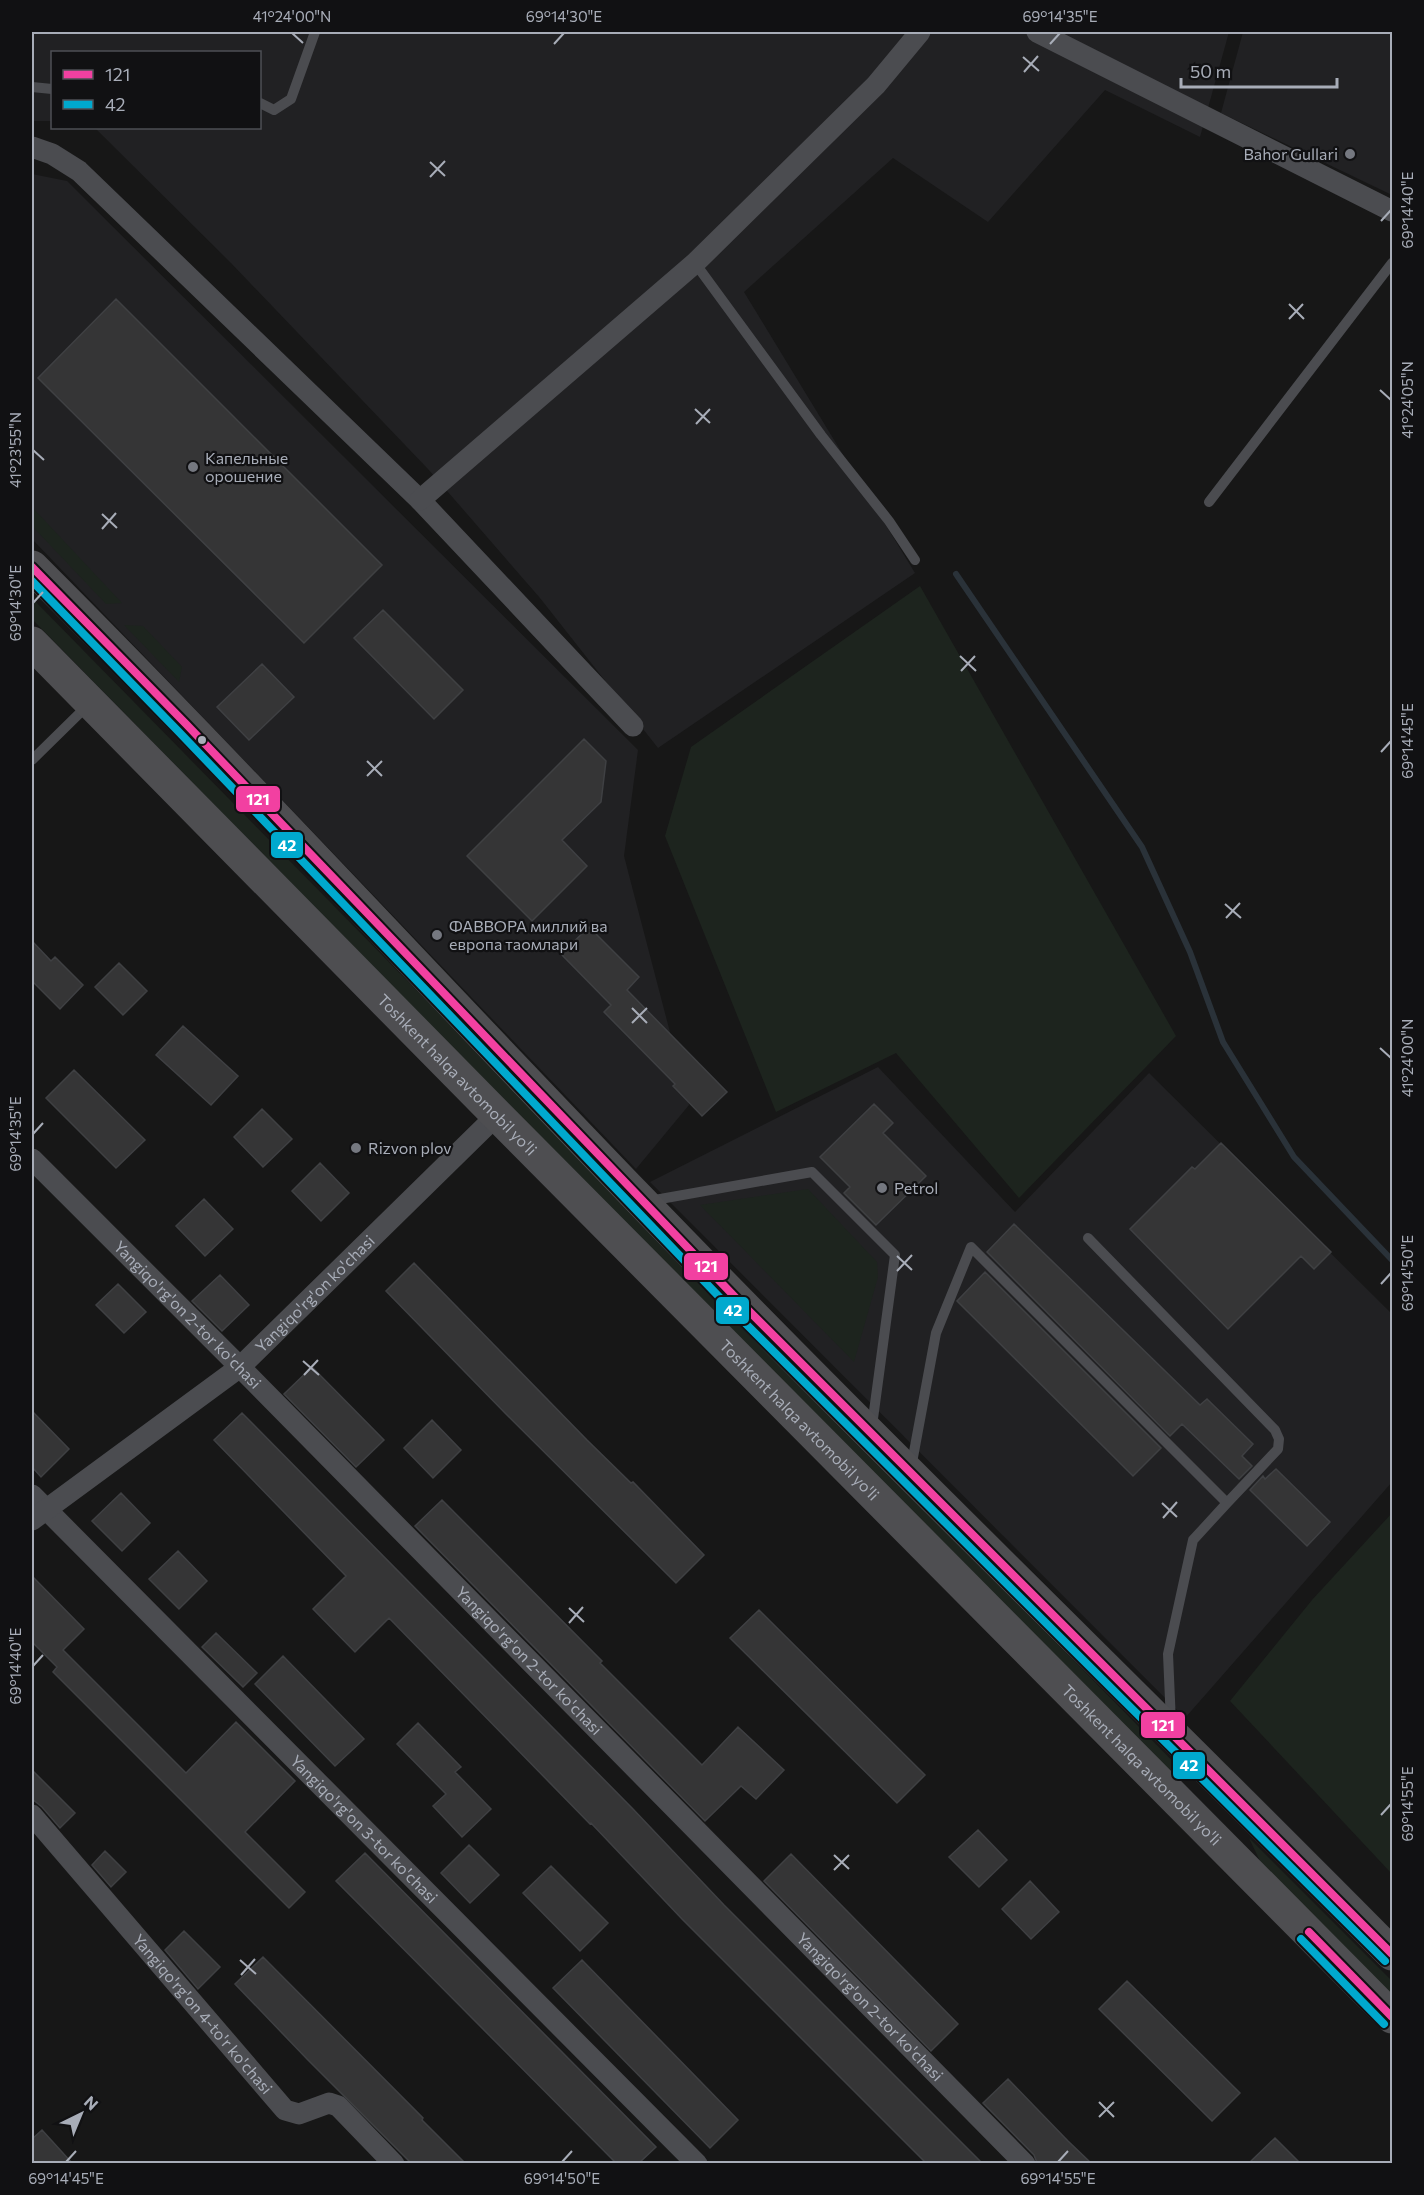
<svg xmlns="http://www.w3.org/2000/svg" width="1424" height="2195" viewBox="0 0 1424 2195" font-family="Commissioner,sans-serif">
  <rect width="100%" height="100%" fill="#171717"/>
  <path fill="#212123" d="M 32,32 L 1229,32 L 1200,137 L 1105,90 L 988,222 L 893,158 L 744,292 L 915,573 L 658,748 L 540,598 L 428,469 L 231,263 L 95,128 L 260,128 L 260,52 L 52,52 L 52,121 L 32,121 Z
    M 1243,32 L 1392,32 L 1392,195 L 1221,113 Z
    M 32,174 L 67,181 L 638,750 L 624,856 L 689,1105 L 636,1169 L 32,539 Z
    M 878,1067 L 1015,1212 L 1149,1073 L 1392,1314 L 1392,1482 L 1185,1718 L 650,1182 Z"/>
  <path fill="#1d241e" d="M 32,507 L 122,603 L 106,604 L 32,526 Z
    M 920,586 L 1176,1036 L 1019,1198 L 896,1053 L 776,1112 L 665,836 L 691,747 Z
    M 32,598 L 1192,1781 L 1162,1770 L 32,619 Z
    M 124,625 L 143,626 L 182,667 L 179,682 Z
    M 808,1189 L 877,1262 L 878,1277 L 854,1362 L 700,1205 Z
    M 1392,1513 L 1392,1874 L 1230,1701 L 1312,1600 Z
    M 1249,1838 L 1392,1981 L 1392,2003 L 1269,1880 Z"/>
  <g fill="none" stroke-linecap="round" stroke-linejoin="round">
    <path stroke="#2a3239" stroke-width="6" d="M 956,574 L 1142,847 L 1190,952 L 1223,1042 L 1294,1157 L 1392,1260"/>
  </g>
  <path fill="#353536" stroke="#3f4043" stroke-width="1.5" d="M 116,299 L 382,565 L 304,643 L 38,378 Z
    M 383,610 L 463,690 L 434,719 L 354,638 Z
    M 262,664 L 294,697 L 249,740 L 217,707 Z
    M 584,739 L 606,761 L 601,802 L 562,840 L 587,866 L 532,921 L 467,856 Z
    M 589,927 L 639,977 L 627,990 L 727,1092 L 702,1116 L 673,1086 L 675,1084 L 604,1012 L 611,1005 L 561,954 Z
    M 32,941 L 51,961 L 55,957 L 83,985 L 60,1009 L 32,981 Z
    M 119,963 L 147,991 L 123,1015 L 95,987 Z
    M 183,1026 L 238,1076 L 211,1105 L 156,1055 Z
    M 74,1070 L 145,1140 L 116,1168 L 46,1098 Z
    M 874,1104 L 893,1123 L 883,1133 L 926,1176 L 876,1225 L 844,1193 L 850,1187 L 820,1157 Z
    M 262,1109 L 292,1139 L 263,1167 L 234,1137 Z
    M 1221,1143 L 1331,1252 L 1314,1269 L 1301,1256 L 1228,1329 L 1130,1229 L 1192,1167 L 1195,1169 Z
    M 320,1163 L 349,1193 L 321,1221 L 292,1191 Z
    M 204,1199 L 233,1229 L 205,1256 L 176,1226 Z
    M 1014,1224 L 1200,1405 L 1207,1399 L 1253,1444 L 1242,1456 L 1252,1466 L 1239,1479 L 1182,1424 L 1170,1436 L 987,1252 Z
    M 414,1263 L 587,1440 L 631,1483 L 633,1482 L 704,1555 L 676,1583 L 505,1413 L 386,1291 Z
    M 985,1272 L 1161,1448 L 1133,1476 L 957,1301 Z
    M 220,1275 L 249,1305 L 222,1331 L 192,1301 Z
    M 118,1284 L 146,1312 L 124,1333 L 96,1305 Z
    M 312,1367 L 384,1440 L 356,1467 L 284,1394 Z
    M 32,1411 L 69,1449 L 41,1477 L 32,1467 Z
    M 242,1413 L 633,1809 L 724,1905 L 982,2163 L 926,2163 L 682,1919 L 591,1823 L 590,1824 L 389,1618 L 355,1652 L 313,1609 L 346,1576 L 214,1440 Z
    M 432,1420 L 461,1450 L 433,1478 L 404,1448 Z
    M 1276,1469 L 1330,1522 L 1307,1546 L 1250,1490 L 1263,1476 L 1265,1479 Z
    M 121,1493 L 150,1523 L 122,1551 L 92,1521 Z
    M 442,1500 L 602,1661 L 600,1663 L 702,1765 L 738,1727 L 784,1770 L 756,1799 L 741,1786 L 705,1821 L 415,1526 Z
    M 178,1551 L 207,1581 L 179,1609 L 149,1579 Z
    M 32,1576 L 84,1629 L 63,1650 L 186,1773 L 236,1722 L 295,1781 L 245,1832 L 305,1892 L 289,1908 L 53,1672 L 57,1667 L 32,1642 Z
    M 759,1610 L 925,1775 L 897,1803 L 730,1638 Z
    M 216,1633 L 257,1673 L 243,1687 L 202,1647 Z
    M 283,1656 L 364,1739 L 335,1766 L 255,1684 Z
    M 418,1723 L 461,1767 L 455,1772 L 491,1809 L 462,1837 L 433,1806 L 446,1794 L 397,1744 Z
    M 32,1770 L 75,1813 L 60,1828 L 42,1807 L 32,1799 Z
    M 978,1830 L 1007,1860 L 979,1887 L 949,1857 Z
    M 469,1845 L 499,1875 L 470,1903 L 441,1873 Z
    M 105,1851 L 126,1872 L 111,1887 L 92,1865 Z
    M 365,1853 L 656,2147 L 639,2163 L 616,2163 L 336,1881 Z
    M 791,1854 L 958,2024 L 931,2051 L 764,1881 Z
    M 551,1866 L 608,1923 L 580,1951 L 523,1893 Z
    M 1030,1881 L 1059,1912 L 1031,1939 L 1002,1909 Z
    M 184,1931 L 220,1967 L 198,1989 L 165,1950 Z
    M 263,1957 L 423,2118 L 422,2120 L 465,2163 L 411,2163 L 307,2059 L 235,1984 Z
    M 582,1960 L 738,2120 L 710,2148 L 553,1988 Z
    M 1127,1981 L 1240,2093 L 1212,2121 L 1099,2009 Z
    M 1008,2079 L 1068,2141 L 1091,2163 L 1037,2163 L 1034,2155 L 983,2103 Z
    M 42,2130 L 72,2163 L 32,2163 L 32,2139 Z
    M 1275,2138 L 1300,2163 L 1249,2163 Z"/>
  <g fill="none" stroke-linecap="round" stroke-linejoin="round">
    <path stroke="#4b4c50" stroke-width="10" d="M 32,87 L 52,89
      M 260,103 L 274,110 L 291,99 L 315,32
      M 695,263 L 821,435 L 889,521 L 915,560
      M 1209,502 L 1392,263
      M 32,760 L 88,705
      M 649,1201 L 812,1172 L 895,1255 L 872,1426
      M 1088,1238 L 1275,1430 L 1279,1439 L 1278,1449 L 1227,1503
      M 911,1468 L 936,1333 L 971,1247 L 1227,1503 L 1193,1540 L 1168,1654 L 1171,1723"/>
    <g stroke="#4b4c50" stroke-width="21">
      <path d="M 1037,32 L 1392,211"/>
      <path d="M 32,147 L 52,154 L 79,171 L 420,500 L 633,726"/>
      <path d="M 420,500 L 695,263 L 876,85 L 920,32"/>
      <path id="s1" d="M 32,1159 L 240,1367 L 1025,2164"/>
      <path id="s2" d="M 32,1495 L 697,2164"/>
      <path id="s3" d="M 32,1520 L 240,1367 L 497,1115"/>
      <path id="s4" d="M 32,1815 L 285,2110 L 299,2114 L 329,2103 L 338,2106 L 394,2164"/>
    </g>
    <g stroke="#4e4e51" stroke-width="33">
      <path d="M 32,567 C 239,774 437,990 641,1201 C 887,1456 1143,1702 1392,1954"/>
      <path id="s5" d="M 32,643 L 497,1115 L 1392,2017"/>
    </g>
    <g stroke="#111113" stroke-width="12">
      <path id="bus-1" d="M 32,567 L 186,724 L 734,1296 L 1392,1954
        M 1309,1932 L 1392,2017"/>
    </g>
    <g stroke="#111113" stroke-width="12">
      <path id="bus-2" d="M 32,581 L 178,731 L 726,1304 L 1385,1961
        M 1301,1939 L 1384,2024"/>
    </g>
    <use href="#bus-1" stroke="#f240a1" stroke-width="8"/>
    <use href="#bus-2" stroke="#00a9ce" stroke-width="8"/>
  </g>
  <path fill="none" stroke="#a8adb8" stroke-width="2" d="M 292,33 L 303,43M 554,44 L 564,33M 1050,44 L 1060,33M 1023,57 L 1039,71M 1024,72 L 1038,56M 430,162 L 445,176M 430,177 L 445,161M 1381,221 L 1391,210M 1289,304 L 1304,319M 1289,319 L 1303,304M 1380,390 L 1391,400M 695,409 L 710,423M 696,424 L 710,409M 33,450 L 44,460M 102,514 L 117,528M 102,529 L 116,513M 33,603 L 43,592M 960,656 L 976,671M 961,671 L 975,656M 1381,752 L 1391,741M 367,761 L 382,776M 367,776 L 382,761M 1225,904 L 1241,918M 1226,918 L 1240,903M 632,1008 L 647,1023M 632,1023 L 647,1008M 1380,1048 L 1391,1058M 33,1134 L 43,1123M 897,1256 L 912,1270M 897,1271 L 912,1255M 1381,1284 L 1391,1273M 303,1361 L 319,1375M 304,1375 L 318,1360M 1162,1503 L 1177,1517M 1163,1518 L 1177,1502M 569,1608 L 584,1622M 569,1623 L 583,1607M 33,1666 L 43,1655M 1381,1815 L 1391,1804M 834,1855 L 849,1869M 834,1870 L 849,1855M 240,1960 L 256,1974M 241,1975 L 255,1959M 1099,2102 L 1114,2117M 1099,2117 L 1114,2102M 66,2162 L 76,2151M 562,2162 L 572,2151M 1058,2162 L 1068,2151"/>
  <g fill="#757880" stroke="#111113" stroke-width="2">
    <circle cx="1350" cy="154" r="6"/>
    <circle cx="193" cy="467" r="6"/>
    <circle cx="437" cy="935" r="6"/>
    <circle cx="356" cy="1148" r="6"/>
    <circle cx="882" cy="1188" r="6"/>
  </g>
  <circle fill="#a8adb8" stroke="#111113" stroke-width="2" cx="202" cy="740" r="5"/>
  <g text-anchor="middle" stroke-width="4.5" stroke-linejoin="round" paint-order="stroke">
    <g font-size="16" fill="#a8adb8" stroke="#111113" text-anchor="start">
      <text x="1338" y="160" text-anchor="end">Bahor Gullari</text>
      <text x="205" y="464">Капельные<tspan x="205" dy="18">орошение</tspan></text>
      <text x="449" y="932">ФАВВОРА миллий ва<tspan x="449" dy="18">европа таомлари</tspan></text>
      <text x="368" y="1154">Rizvon plov</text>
      <text x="894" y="1194">Petrol</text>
    </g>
    <g font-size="16" fill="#a8adb8" stroke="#111113">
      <text dy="6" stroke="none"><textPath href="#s5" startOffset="606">Toshkent halqa avtomobil yo'li</textPath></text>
      <text dy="6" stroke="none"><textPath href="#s3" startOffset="363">Yangiqo'rg'on ko'chasi</textPath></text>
      <text dy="6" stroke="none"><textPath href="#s1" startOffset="220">Yangiqo'rg'on 2-tor ko'chasi</textPath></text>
      <text dy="6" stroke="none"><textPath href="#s5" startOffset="1092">Toshkent halqa avtomobil yo'li</textPath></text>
      <text dy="6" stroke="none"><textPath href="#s1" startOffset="706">Yangiqo'rg'on 2-tor ko'chasi</textPath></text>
      <text dy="6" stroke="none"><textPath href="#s5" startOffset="1578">Toshkent halqa avtomobil yo'li</textPath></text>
      <text dy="6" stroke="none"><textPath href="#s2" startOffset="471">Yangiqo'rg'on 3-tor ko'chasi</textPath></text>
      <text dy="6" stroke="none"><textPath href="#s1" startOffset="1192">Yangiqo'rg'on 2-tor ko'chasi</textPath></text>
      <text dy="6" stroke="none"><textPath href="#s4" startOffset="262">Yangiqo'rg'on 4-to'r ko'chasi</textPath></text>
    </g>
  </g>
  <g stroke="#111113" stroke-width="2">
    <rect x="235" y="785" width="46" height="28" rx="6" fill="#f240a1"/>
    <rect x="270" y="831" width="34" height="28" rx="6" fill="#00a9ce"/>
    <rect x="683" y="1252" width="46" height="29" rx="6" fill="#f240a1"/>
    <rect x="715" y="1296" width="35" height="29" rx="6" fill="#00a9ce"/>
    <rect x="1140" y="1711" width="46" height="28" rx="6" fill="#f240a1"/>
    <rect x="1172" y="1751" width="34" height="29" rx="6" fill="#00a9ce"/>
  </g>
  <g font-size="16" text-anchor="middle" font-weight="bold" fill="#fff">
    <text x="258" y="805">121</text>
    <text x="287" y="851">42</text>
    <text x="706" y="1272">121</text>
    <text x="733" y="1316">42</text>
    <text x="1163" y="1731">121</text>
    <text x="1189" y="1771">42</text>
  </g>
  <rect width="1424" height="2195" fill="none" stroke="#111113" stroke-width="66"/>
  <rect x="51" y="51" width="210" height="78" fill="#111113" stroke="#4d4f55" stroke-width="1.5"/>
  <rect x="63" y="70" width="30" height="9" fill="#f240a1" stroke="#4d4f55" stroke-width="1.5"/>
  <text x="105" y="81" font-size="18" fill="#a8adb8">121</text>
  <rect x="63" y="100" width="30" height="9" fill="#00a9ce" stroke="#4d4f55" stroke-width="1.5"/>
  <text x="105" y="111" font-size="18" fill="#a8adb8">42</text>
  <g transform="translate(81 2114) rotate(43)" stroke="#111113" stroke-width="4.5" paint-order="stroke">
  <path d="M0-4.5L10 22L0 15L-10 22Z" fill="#a8adb8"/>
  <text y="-9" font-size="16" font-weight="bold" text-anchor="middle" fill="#a8adb8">N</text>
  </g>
  <path d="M1181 78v9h156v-9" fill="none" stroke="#a8adb8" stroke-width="3"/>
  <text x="1190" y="78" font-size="18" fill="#a8adb8" stroke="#111113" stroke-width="4.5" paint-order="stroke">50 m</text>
  <rect x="33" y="33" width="1358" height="2129" fill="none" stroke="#a8adb8" stroke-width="2"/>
  <g font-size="15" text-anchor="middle" fill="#a8adb8">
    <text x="292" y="22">41°24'00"N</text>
    <text x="564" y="22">69°14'30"E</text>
    <text x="1060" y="22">69°14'35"E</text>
    <text transform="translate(1408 210) rotate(-90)" y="5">69°14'40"E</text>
    <text transform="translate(1408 400) rotate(-90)" y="5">41°24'05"N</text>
    <text transform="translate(16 450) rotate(-90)" y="5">41°23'55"N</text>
    <text transform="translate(16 603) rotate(-90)" y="5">69°14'30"E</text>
    <text transform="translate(1408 741) rotate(-90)" y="5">69°14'45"E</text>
    <text transform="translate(1408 1058) rotate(-90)" y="5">41°24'00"N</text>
    <text transform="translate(16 1134) rotate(-90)" y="5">69°14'35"E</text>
    <text transform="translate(1408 1273) rotate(-90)" y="5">69°14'50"E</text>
    <text transform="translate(16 1666) rotate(-90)" y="5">69°14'40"E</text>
    <text transform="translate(1408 1804) rotate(-90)" y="5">69°14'55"E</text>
    <text x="66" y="2184">69°14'45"E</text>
    <text x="562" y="2184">69°14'50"E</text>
    <text x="1058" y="2184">69°14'55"E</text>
  </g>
</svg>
